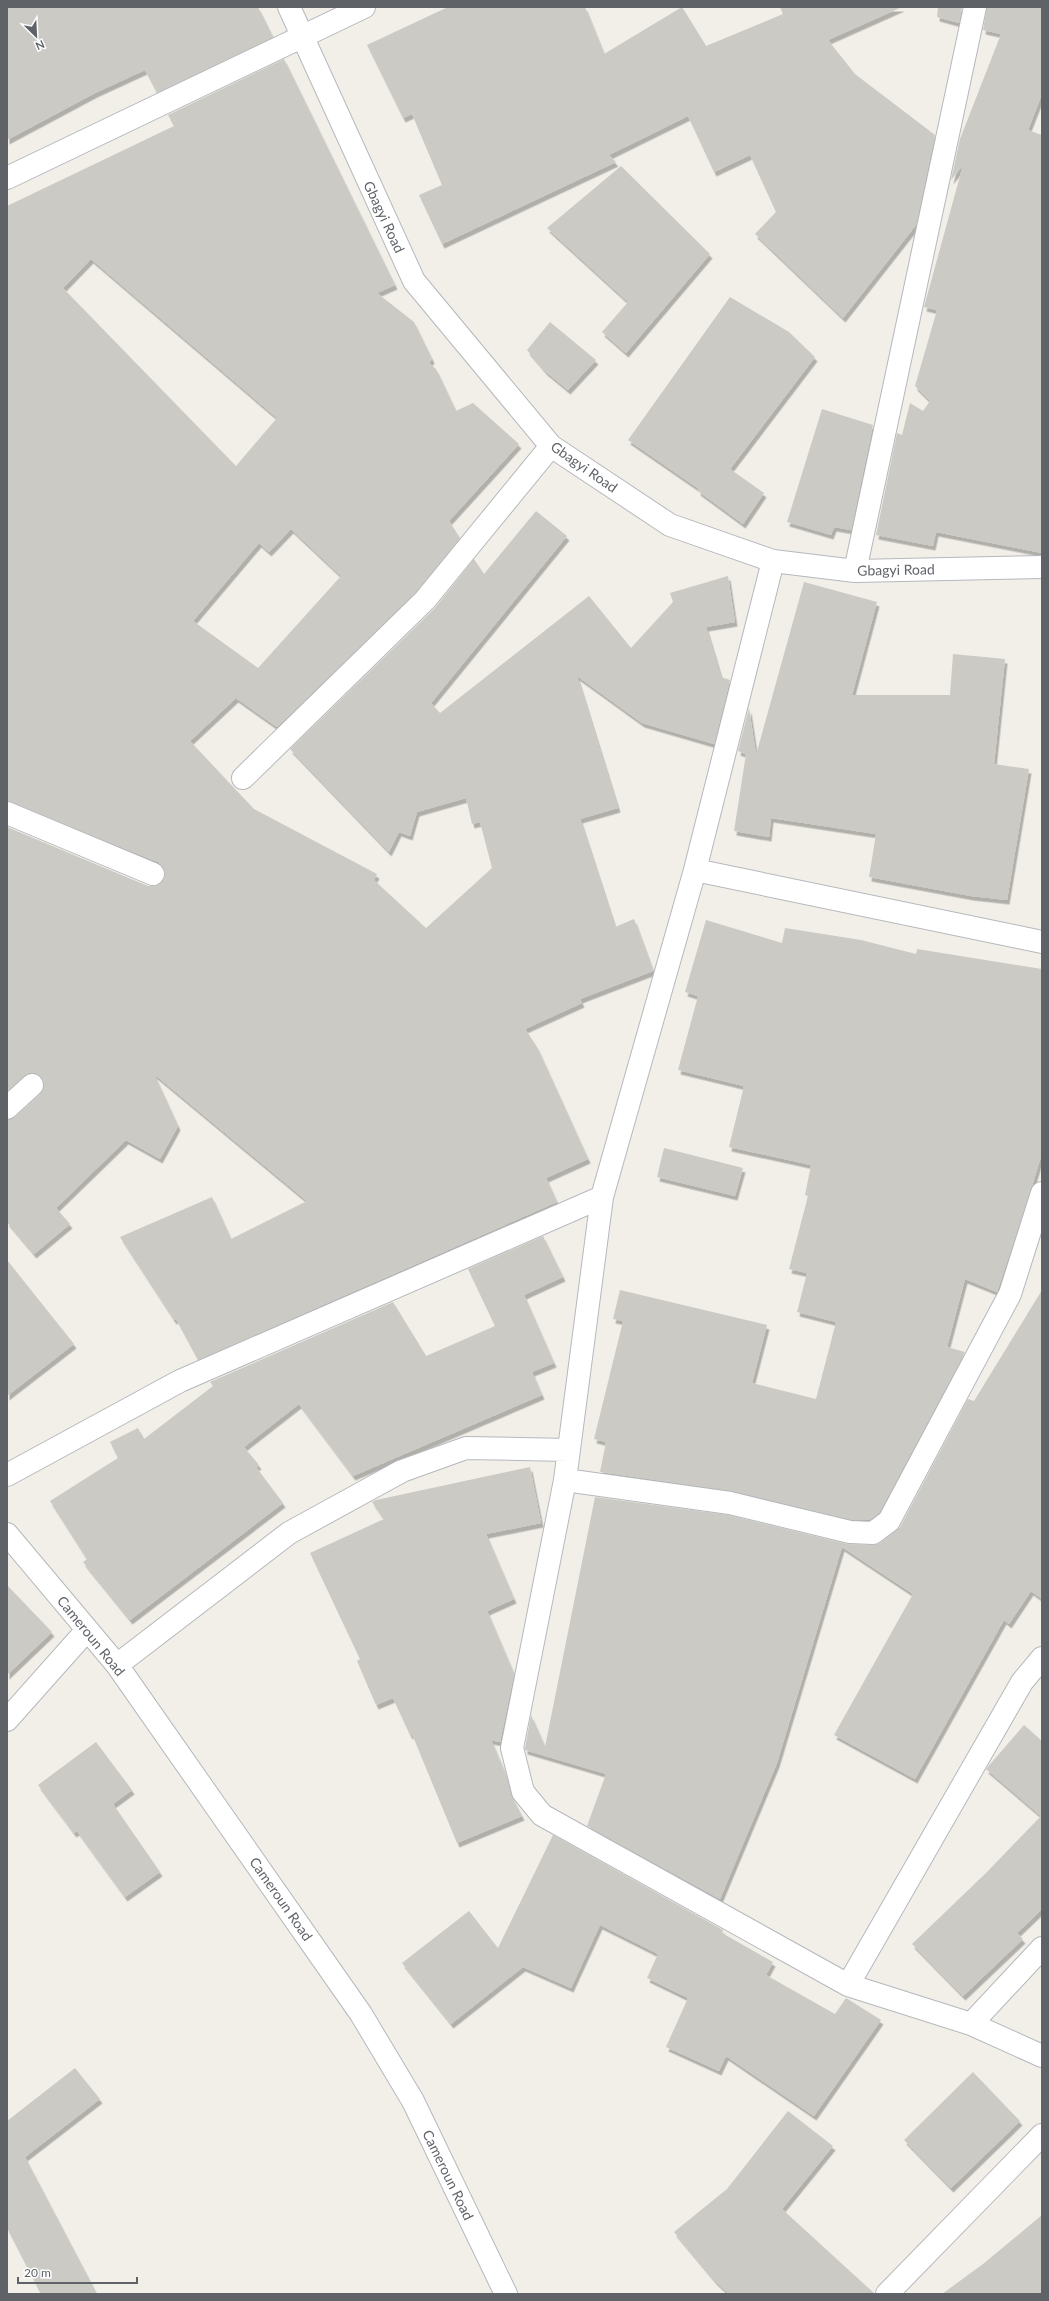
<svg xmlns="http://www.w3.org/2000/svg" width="1049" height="2301" viewBox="0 0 1049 2301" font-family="Lato,sans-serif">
  <defs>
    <filter id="shadow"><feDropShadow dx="2.5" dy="4.5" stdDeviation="0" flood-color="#0004"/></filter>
  </defs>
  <rect width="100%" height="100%" fill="#f1efe8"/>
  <path fill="#cccac5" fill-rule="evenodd" filter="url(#shadow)" d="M 7,7 L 258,7 L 273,37 L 157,93 L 145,70 L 95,93 L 7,140 Z
    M 448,7 L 585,7 L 604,54 L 682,7 L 706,46 L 783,14 L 780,7 L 902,7 L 828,40 L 855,74 L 935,135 L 916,225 L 843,318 L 755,234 L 776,212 L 750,155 L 714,172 L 688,116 L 609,155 L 616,162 L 442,244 L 419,195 L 442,185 L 412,114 L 403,118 L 367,45 Z
    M 938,7 L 962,7 L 959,23 L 937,17 Z
    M 987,7 L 1042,7 L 1042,94 L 1028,130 L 1042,135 L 1042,553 L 936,532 L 933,546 L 876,535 L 897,433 L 902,435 L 910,403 L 923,411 L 930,401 L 915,386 L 937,310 L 924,307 L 963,165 L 951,180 L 960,139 L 1001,34 L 983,30 Z
    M 284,59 L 395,285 L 377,293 L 414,322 L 432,359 L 429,363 L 436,369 L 456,411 L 473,403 L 519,444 L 449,521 L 460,538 L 416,592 L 277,727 L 236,698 L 190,741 L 254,809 L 377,874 L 374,880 L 426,928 L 492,868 L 480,822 L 472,824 L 466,798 L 417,812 L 410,836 L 399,832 L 389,852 L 290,749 L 434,609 L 474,559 L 484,574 L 536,511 L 567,536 L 431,703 L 440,713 L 589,596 L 631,648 L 673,602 L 670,593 L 728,576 L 735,622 L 706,627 L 721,677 L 730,680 L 714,744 L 642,723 L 577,676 L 618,808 L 580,819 L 615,927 L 634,919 L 653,971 L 580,999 L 582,1003 L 525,1029 L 537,1047 L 588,1159 L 546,1178 L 557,1202 L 198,1360 L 176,1319 L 174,1320 L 120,1237 L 212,1197 L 231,1239 L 307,1201 L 154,1074 L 178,1126 L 160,1159 L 126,1140 L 56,1208 L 70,1224 L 34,1254 L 7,1222 L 7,1120 L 15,1117 L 40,1094 L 44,1083 L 41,1077 L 36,1073 L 29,1073 L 7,1091 L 7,827 L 148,886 L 160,884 L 164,879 L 165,873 L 163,867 L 158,862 L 7,801 L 7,206 L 174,126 L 168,115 ZM 91,259 L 277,418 L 236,466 L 63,288 ZM 291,529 L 341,576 L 258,668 L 193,621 L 259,543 L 269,552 Z
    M 621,166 L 710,254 L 626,353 L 602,332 L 628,302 L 547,228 Z
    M 730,297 L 789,332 L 815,357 L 730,469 L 764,493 L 743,524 L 698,491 L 699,489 L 628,440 Z
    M 550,322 L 596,360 L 568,390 L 545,371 L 527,350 Z
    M 822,409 L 873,425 L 851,530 L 834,527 L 831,535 L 787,522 Z
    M 804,582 L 877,602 L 852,695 L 950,695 L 953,654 L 1005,659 L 994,764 L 1029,769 L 1007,900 L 971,896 L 869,877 L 876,834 L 771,818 L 769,837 L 734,831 L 746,754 L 738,751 L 749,708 L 756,755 Z
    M 706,920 L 782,943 L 785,928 L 861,940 L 916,954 L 917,949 L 1042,969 L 1042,1153 L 1032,1186 L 997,1292 L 965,1279 L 947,1347 L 965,1352 L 879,1513 L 869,1520 L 852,1520 L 732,1491 L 600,1472 L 606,1442 L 594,1439 L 623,1321 L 613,1319 L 620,1290 L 767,1325 L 752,1383 L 816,1399 L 836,1322 L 797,1312 L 807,1273 L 789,1269 L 808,1196 L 805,1195 L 811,1165 L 729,1147 L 744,1086 L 678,1070 L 698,996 L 685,992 Z
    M 664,1148 L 743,1168 L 735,1196 L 657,1177 Z
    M 543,1236 L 563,1277 L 524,1295 L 554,1363 L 532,1372 L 542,1395 L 353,1476 L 299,1404 L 244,1447 L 259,1465 L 256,1467 L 283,1503 L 130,1620 L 83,1562 L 87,1559 L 50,1501 L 118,1458 L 110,1442 L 138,1428 L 144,1439 L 213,1386 L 210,1382 L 393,1302 L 426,1356 L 495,1326 L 468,1269 Z
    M 7,1260 L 74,1344 L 7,1396 Z
    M 1042,1290 L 1042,1599 L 1031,1591 L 1009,1624 L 1004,1620 L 915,1779 L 834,1735 L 913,1594 L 842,1547 L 777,1763 L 720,1899 L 587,1826 L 606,1774 L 525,1750 L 525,1748 L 531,1715 L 545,1747 L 595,1497 L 728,1515 L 847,1544 L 872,1545 L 880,1543 L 900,1527 L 968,1399 L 974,1401 Z
    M 530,1467 L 541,1523 L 486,1534 L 514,1599 L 487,1611 L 514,1674 L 500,1742 L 491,1740 L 507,1778 L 511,1795 L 522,1816 L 457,1843 L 412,1734 L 410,1735 L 393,1698 L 376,1705 L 357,1661 L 360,1659 L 310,1553 L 384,1519 L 372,1502 L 376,1500 Z
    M 7,1585 L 52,1632 L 7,1675 Z
    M 1024,1725 L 1042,1741 L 1042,1909 L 1017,1933 L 1023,1939 L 963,1996 L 912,1944 L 986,1873 L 1041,1816 L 986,1769 Z
    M 96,1742 L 132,1790 L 113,1804 L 160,1872 L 125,1897 L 77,1831 L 74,1833 L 38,1785 Z
    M 553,1835 L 723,1930 L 722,1933 L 773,1962 L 766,1975 L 835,2014 L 846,1998 L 881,2020 L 814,2116 L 726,2056 L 719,2071 L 666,2047 L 688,1998 L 647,1978 L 658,1954 L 600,1925 L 571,1988 L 523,1967 L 451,2024 L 402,1963 L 469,1911 L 498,1948 Z
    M 75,2068 L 100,2099 L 25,2157 L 97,2294 L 41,2294 L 7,2228 L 7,2121 Z
    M 973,2072 L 1020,2121 L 951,2188 L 904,2140 Z
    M 788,2111 L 833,2146 L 782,2209 L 875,2294 L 729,2294 L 715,2281 L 674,2232 L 727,2189 Z
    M 1042,2215 L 1042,2294 L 942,2294 L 983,2264 Z"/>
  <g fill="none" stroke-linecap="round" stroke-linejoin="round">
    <g stroke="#b5b8bc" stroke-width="24">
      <path id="minor" d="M 289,7 L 414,281 L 551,446 L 670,525 L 773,561 L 855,571 L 1042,567
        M 7,178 L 364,7
        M 773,561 L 695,870 L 602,1197 L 565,1480 L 512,1748 L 523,1792 L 542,1815 L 848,1985 L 971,2024 L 1042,2056
        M 855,571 L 975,7
        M 243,778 L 425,600 L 551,446
        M 7,813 L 153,874
        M 695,870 L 1042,942
        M 7,1108 L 32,1085
        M 7,1475 L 180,1381 L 602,1197
        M 565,1480 L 730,1503 L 850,1532 L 873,1533 L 889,1521 L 1010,1294 L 1042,1193
        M 7,1534 L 117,1665 L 361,2014 L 413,2101 L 506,2294
        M 117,1665 L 289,1533 L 402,1471 L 466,1448 L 568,1450
        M 7,1720 L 87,1630
        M 848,1985 L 1022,1682 L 1042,1658
        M 971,2024 L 1042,1948
        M 887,2294 L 1042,2135"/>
    </g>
    <use href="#minor" stroke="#fff" stroke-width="22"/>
  </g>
  <g text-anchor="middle" stroke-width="3.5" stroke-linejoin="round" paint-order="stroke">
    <g font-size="14" fill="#5f6368" stroke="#fff">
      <text transform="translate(384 217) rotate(65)" y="5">Gbagyi Road</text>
      <text transform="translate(584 467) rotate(35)" y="5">Gbagyi Road</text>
      <text transform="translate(896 570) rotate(-1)" y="5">Gbagyi Road</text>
      <text transform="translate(91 1636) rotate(51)" y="5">Cameroun Road</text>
      <text transform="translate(281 1899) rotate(55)" y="5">Cameroun Road</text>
      <text transform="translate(448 2175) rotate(64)" y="5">Cameroun Road</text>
    </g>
  </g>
  <rect width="1049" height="2301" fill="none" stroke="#5f6368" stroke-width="16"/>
  <g transform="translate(36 36) rotate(156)" stroke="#ffffff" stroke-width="3" paint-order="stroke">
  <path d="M0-3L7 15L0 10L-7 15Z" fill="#5f6368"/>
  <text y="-6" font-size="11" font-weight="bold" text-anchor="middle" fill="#5f6368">N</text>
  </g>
  <path d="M18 2277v6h119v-6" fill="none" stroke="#5f6368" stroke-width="2"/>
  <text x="24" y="2277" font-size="12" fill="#5f6368" stroke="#ffffff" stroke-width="3" paint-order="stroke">20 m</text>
</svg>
